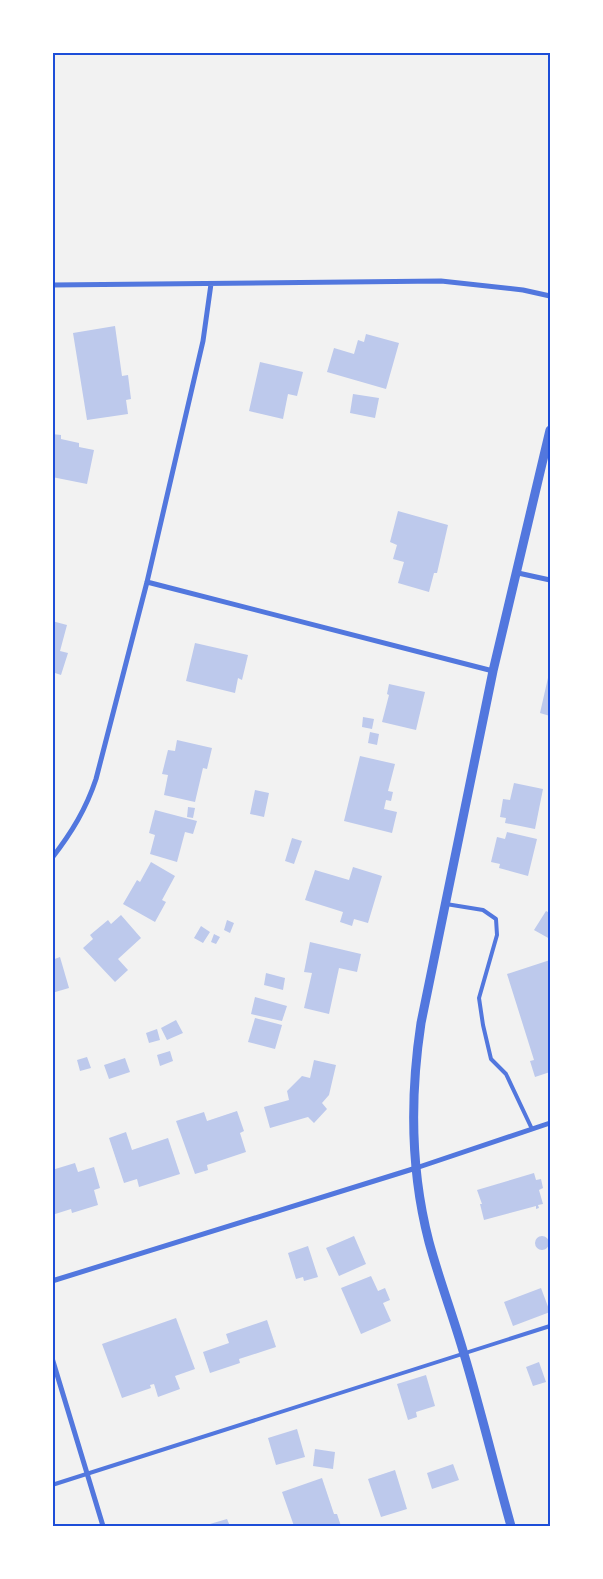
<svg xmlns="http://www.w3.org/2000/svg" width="603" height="1579" viewBox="0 0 603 1579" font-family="'Fira Sans Condensed',sans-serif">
  <rect width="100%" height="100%" fill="#f2f2f2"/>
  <path fill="#bdc9ec" d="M 115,326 L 122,376 L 128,375 L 131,399 L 126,400 L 128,414 L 87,420 L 73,333 Z
    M 366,334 L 399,343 L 386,389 L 327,372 L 334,348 L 354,354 L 358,340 L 364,342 Z
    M 260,362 L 303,372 L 297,396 L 288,394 L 283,419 L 249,411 Z
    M 353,394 L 379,398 L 375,418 L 350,413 Z
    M 52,434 L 61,435 L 61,439 L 79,443 L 79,447 L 94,450 L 87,484 L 52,477 Z
    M 398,511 L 448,525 L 437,573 L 434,573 L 429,592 L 398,583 L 404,562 L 393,559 L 397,545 L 390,542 Z
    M 52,621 L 67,625 L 60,651 L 68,653 L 61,675 L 52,672 Z
    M 195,643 L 248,655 L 242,680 L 238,678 L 235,693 L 186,681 Z
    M 550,669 L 550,716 L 540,713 Z
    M 389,684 L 425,692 L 416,730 L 382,722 L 389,695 L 387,694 Z
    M 363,717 L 374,719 L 372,729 L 362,727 Z
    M 370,732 L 379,734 L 377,745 L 368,743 Z
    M 177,740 L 212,748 L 207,769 L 203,768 L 195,802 L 164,795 L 168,775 L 162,774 L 168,750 L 175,751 Z
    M 360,756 L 395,764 L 388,791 L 393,792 L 391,801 L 386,800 L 384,809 L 397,812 L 392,833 L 344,821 Z
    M 514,783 L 543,789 L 535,829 L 505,823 L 506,818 L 500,817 L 503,799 L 510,800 Z
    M 255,790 L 269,793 L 264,817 L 250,814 Z
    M 188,807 L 195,808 L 193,818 L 187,817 Z
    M 155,810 L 197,821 L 193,834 L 185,832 L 177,862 L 150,854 L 155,835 L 149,833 Z
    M 507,832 L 537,839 L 528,876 L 499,868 L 500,864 L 491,862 L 497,837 L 505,839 Z
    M 292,838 L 302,841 L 294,864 L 285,861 Z
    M 151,862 L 175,876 L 162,900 L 166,902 L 155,922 L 123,904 L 137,880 L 140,882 Z
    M 353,867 L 382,876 L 368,923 L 354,919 L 352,926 L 340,922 L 343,912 L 305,900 L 315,870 L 349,880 Z
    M 546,911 L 550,913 L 550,939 L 534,930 Z
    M 121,915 L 141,938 L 118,959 L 128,970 L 115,982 L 83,948 L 93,939 L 90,935 L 108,920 L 111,924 Z
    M 227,920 L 234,923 L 230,933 L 224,930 Z
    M 201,926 L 210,932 L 203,943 L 194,938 Z
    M 214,934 L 220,937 L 216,944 L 211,942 Z
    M 310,942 L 361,954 L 357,972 L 339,968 L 329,1014 L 304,1008 L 312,973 L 304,972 Z
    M 60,957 L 69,988 L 52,993 L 52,960 Z
    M 550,960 L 550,1072 L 535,1077 L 530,1061 L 534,1060 L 507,974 Z
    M 266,973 L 285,978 L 283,990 L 264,985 Z
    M 255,997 L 287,1006 L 282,1021 L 251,1014 Z
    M 255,1018 L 282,1025 L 275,1049 L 248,1042 Z
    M 176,1020 L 183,1033 L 167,1040 L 161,1028 Z
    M 157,1029 L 160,1040 L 149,1043 L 146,1033 Z
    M 170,1051 L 173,1061 L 160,1066 L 157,1055 Z
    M 87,1057 L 91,1068 L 80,1071 L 77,1060 Z
    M 125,1058 L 130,1072 L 109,1079 L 104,1065 Z
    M 314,1060 L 336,1065 L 329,1095 L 322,1103 L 327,1109 L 314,1123 L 308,1117 L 270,1128 L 264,1107 L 289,1100 L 287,1091 L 302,1076 L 310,1078 Z
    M 237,1111 L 244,1131 L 240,1133 L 246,1152 L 207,1165 L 208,1170 L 195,1174 L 176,1121 L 204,1112 L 207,1121 Z
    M 126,1132 L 132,1150 L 168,1138 L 180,1174 L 139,1187 L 137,1179 L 124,1183 L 109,1138 Z
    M 75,1163 L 78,1172 L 94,1167 L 100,1188 L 94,1190 L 98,1205 L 72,1213 L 71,1209 L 52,1215 L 52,1170 Z
    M 534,1173 L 536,1180 L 541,1179 L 543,1188 L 539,1190 L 543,1204 L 538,1205 L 539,1208 L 536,1209 L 536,1206 L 484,1220 L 480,1204 L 482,1204 L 477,1190 Z
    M535 1243a7 7 0 1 1 14 0a7 7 0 1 1-14 0Z
    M 354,1236 L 366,1264 L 339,1276 L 326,1248 Z
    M 308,1246 L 318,1277 L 304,1281 L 303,1277 L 296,1279 L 288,1253 Z
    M 371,1276 L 378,1291 L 385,1288 L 390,1300 L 383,1303 L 391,1321 L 361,1334 L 341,1288 Z
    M 541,1288 L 550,1312 L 513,1326 L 504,1302 Z
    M 176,1318 L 195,1369 L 175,1376 L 180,1389 L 158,1397 L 154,1384 L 150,1385 L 151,1388 L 122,1398 L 102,1344 Z
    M 267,1320 L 276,1347 L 239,1359 L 240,1363 L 210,1373 L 203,1352 L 229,1343 L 226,1334 Z
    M 539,1362 L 546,1382 L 533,1386 L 526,1367 Z
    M 426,1375 L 435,1406 L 416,1412 L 417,1417 L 408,1420 L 397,1384 Z
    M 297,1429 L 305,1457 L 276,1465 L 268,1438 Z
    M 315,1449 L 335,1452 L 333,1469 L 313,1466 Z
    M 453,1464 L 459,1480 L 432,1489 L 427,1473 Z
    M 395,1470 L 407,1509 L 381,1517 L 368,1479 Z
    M 322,1478 L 334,1514 L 337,1514 L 341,1526 L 294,1526 L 282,1492 Z
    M 227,1519 L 230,1526 L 203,1526 Z"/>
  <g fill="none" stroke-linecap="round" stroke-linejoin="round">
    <path stroke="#5277de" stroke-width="4" d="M 446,904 L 483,910 L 496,919 L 497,935 L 479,998 L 483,1025 L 491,1059 L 506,1074 L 532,1129
      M 52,1485 L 550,1326"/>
    <path stroke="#5277de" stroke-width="5" d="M 52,285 L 441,281 L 523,290 L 550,296
      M 518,573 L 550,580
      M 147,582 L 493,671
      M 52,858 C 72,832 86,809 96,779 L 147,582 L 203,341 L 211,284
      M 52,1281 L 416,1168 L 550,1123
      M 52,1358 L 103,1526"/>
    <path stroke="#5277de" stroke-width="9" d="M 511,1526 C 495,1469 481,1411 464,1354 C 453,1316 439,1279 429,1242 C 410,1169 410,1096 421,1023 L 493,671 L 550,430"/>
  </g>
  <rect width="603" height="1579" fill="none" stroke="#ffffff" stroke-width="108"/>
  <rect x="54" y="54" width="495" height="1471" fill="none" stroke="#1d4ed8" stroke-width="2"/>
</svg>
